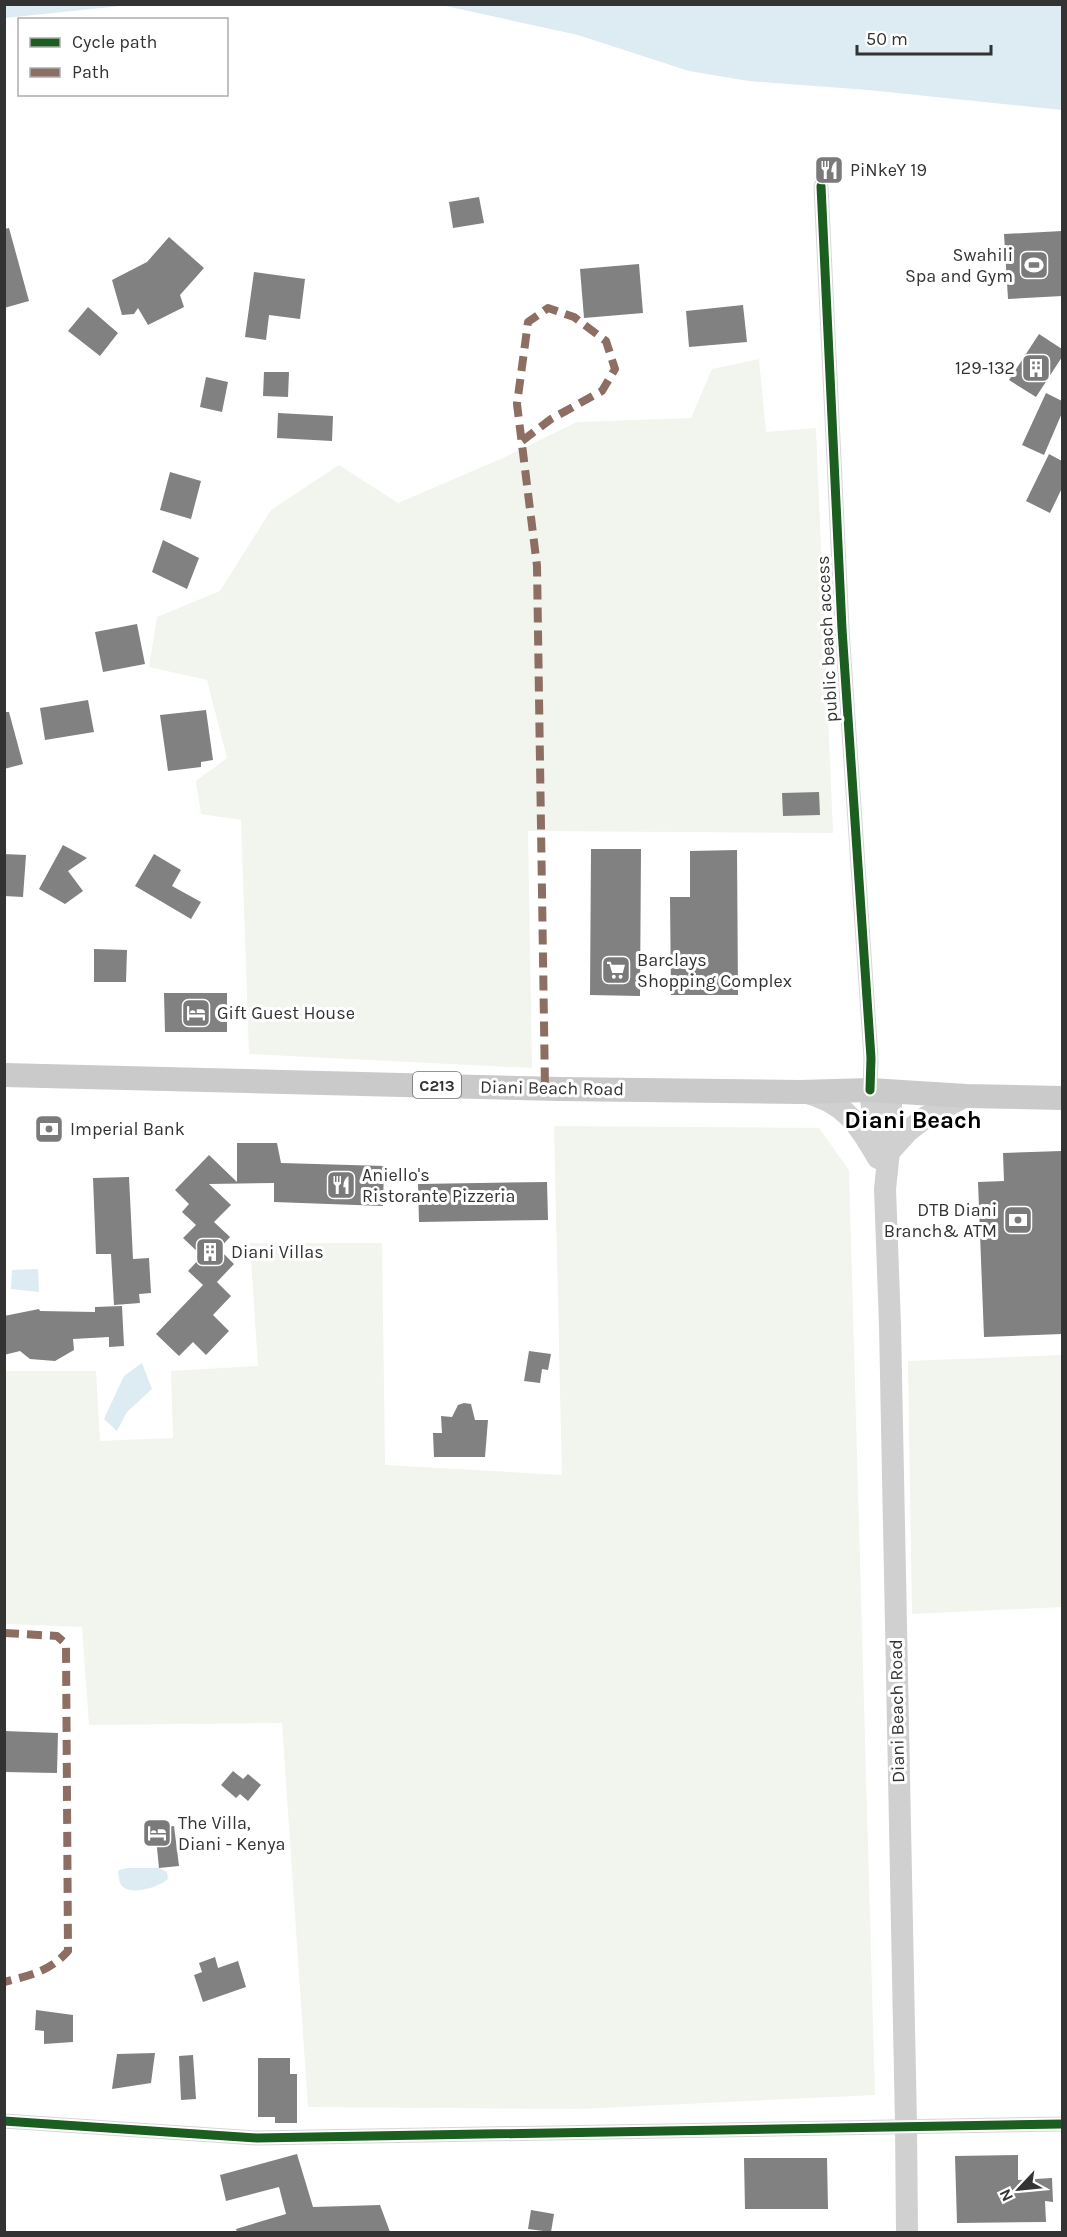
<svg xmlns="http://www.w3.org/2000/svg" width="1067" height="2237" viewBox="0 0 1067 2237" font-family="Karla,sans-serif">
  <rect width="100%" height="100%" fill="#fff"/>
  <path fill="#f1f5ed" d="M 759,359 L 766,432 L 816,428 L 833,833 L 528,831 L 532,1068 L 249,1054 L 241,820 L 201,814 L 196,781 L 227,758 L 207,680 L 149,667 L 157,617 L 220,591 L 271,510 L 339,465 L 398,503 L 503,458 L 577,422 L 691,418 L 712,369 Z
    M 554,1126 L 819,1128 L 849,1170 L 875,2095 L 580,2109 L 308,2107 L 282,1723 L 89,1725 L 82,1627 L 5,1624 L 5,1371 L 96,1371 L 100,1441 L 173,1438 L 171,1371 L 258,1366 L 250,1243 L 382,1243 L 385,1465 L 562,1475 Z
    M 1062,1355 L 1062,1607 L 912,1614 L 908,1361 Z"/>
  <path fill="#ddebf3" d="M 5,4 L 130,4 L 130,5 L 5,18 Z
    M 441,5 L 1062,5 L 1062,110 L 868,90 L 749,81 L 689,71 L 578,35 Z
    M 38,1269 L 39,1292 L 11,1289 L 12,1270 Z
    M 142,1363 L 152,1389 L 127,1412 L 117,1431 L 104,1419 L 124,1376 Z
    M 128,1868 L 159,1868 L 167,1872 L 168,1879 C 159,1887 127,1898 120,1883 C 119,1880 119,1876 118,1873 L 119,1870 Z"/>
  <path fill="#818181" d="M 479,197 L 484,223 L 453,228 L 449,202 Z
    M 9,228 L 29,301 L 4,308 L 4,229 Z
    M 1062,231 L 1062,296 L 1008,299 L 1004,234 Z
    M 169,237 L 204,268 L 180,295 L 184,307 L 148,325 L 138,308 L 134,314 L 122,315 L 112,280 L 147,262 Z
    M 639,264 L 643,313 L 584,318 L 580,269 Z
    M 254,272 L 305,279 L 300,319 L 269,315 L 266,340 L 245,337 Z
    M 743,305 L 747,342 L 689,347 L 686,311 Z
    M 88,307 L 118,333 L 100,356 L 68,331 Z
    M 1039,334 L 1062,349 L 1062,357 L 1036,397 L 1009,380 Z
    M 264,372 L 289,372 L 288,397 L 263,396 Z
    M 206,377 L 228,382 L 222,412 L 200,407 Z
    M 1046,393 L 1062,401 L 1062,413 L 1044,455 L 1022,445 Z
    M 278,413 L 333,416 L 332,441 L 277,438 Z
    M 1049,454 L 1062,461 L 1062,488 L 1050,513 L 1026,501 Z
    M 170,472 L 201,481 L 191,519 L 160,510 Z
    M 163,540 L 199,558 L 187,589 L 152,572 Z
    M 137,624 L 145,664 L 103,672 L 95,632 Z
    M 88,700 L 94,732 L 45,740 L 40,708 Z
    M 206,710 L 213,760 L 201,762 L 201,767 L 168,771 L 160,715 Z
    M 4,712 L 9,712 L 23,764 L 4,769 Z
    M 819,792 L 820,815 L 783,816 L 782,793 Z
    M 63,845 L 87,858 L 68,871 L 83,891 L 65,904 L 39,889 Z
    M 591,849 L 641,849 L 640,996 L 590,995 Z
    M 737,850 L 738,995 L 671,995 L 670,897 L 690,897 L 690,851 Z
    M 4,854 L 26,855 L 23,897 L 4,896 Z
    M 154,854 L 181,870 L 172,886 L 201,902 L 191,919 L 135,886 Z
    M 94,949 L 127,950 L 126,982 L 94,982 Z
    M 164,993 L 227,993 L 227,1032 L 165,1032 Z
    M 237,1143 L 277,1143 L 281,1163 L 384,1166 L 383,1206 L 274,1202 L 274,1183 L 209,1184 L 231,1205 L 214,1222 L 230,1237 L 219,1249 L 234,1264 L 217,1282 L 231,1296 L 213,1315 L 229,1331 L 206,1355 L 193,1342 L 179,1356 L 156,1334 L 203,1285 L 188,1271 L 202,1256 L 183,1238 L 196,1225 L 182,1212 L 189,1204 L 175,1190 L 209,1155 L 237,1182 Z
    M 1062,1151 L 1062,1334 L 984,1337 L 978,1182 L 1004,1181 L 1003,1153 Z
    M 129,1177 L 133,1259 L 149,1258 L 151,1293 L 139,1294 L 140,1303 L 114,1305 L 111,1254 L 96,1254 L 93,1178 Z
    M 547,1182 L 548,1220 L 419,1222 L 418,1184 Z
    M 122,1306 L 124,1346 L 109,1347 L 109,1337 L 73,1339 L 74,1350 L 55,1361 L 30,1359 L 20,1351 L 4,1355 L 4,1316 L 39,1309 L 40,1311 L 95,1312 L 95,1307 Z
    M 529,1351 L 551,1354 L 548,1370 L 542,1369 L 540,1383 L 524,1381 Z
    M 464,1403 L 471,1404 L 475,1420 L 488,1420 L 485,1457 L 434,1457 L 433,1433 L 442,1433 L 441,1416 L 452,1417 L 458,1405 Z
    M 4,1731 L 58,1733 L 57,1773 L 4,1772 Z
    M 233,1771 L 243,1779 L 248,1774 L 261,1785 L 248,1801 L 240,1794 L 236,1798 L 221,1785 Z
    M 174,1826 L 179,1866 L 159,1868 L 155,1828 Z
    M 215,1957 L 218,1968 L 238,1961 L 246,1987 L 203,2002 L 194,1975 L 202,1972 L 199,1963 Z
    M 36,2010 L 73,2015 L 73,2042 L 44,2044 L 44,2031 L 35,2030 Z
    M 155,2053 L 151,2083 L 112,2089 L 117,2054 Z
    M 193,2055 L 196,2099 L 181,2100 L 179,2056 Z
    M 258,2058 L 290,2058 L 290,2074 L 297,2074 L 297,2123 L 275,2123 L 275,2117 L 258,2117 Z
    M 297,2154 L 313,2207 L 380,2205 L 390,2232 L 237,2232 L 236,2229 L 286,2214 L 279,2187 L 226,2201 L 220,2175 Z
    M 1018,2155 L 1018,2180 L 1052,2178 L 1053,2202 L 1045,2201 L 1046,2222 L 957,2223 L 955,2156 Z
    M 744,2158 L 827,2158 L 828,2209 L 745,2209 Z
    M 531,2210 L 554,2214 L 551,2232 L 528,2229 Z"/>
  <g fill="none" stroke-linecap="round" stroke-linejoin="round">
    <path stroke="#d7d7d7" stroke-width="15" d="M 821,186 L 842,629 L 871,1058 L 870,1090
      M 4,2121 L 257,2138 L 1062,2124"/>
    <path stroke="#d0d0d0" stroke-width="22" d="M 870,1090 L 877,1150
      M 891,1091 L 891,1133 L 885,1189 L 890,1325 L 906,2125 L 907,2232
      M 804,1092 C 845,1102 858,1124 878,1158
      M 888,1153 L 908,1131 L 926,1117 L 966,1096"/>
    <path stroke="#cacaca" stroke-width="24" d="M 4,1075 L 560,1089 L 800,1092 L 870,1090 L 966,1096 L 1062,1098"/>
    <path stroke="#8d6e63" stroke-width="8" stroke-dasharray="15 8" stroke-linecap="butt" d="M 522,441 L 551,419 L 602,391 L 615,369 L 606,341 L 574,317 L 548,308 L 528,322 L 517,404 L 537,566 L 545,1088
      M 4,1633 L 57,1636 L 66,1644 L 68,1951 C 49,1972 31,1975 4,1982"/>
    <g stroke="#fff" stroke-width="13">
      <path id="cycleway" d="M 821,186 L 842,629 L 871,1058 L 870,1090
        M 4,2121 L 257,2138 L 1062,2124"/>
    </g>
    <use href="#cycleway" stroke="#1b5e20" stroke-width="9"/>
  </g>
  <defs>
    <g id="restaurant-square" transform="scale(1.5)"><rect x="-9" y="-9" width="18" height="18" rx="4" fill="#7a7a7a" stroke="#fff"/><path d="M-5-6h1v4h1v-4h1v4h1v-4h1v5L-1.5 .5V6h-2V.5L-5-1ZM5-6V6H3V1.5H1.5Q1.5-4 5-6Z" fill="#fff"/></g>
    <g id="stadium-square" transform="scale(1.5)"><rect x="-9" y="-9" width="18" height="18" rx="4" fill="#7a7a7a" stroke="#fff"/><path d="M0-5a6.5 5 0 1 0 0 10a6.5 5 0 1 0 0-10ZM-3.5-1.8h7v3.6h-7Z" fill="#fff"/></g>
    <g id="building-square" transform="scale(1.5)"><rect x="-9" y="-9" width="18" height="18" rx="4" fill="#7a7a7a" stroke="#fff"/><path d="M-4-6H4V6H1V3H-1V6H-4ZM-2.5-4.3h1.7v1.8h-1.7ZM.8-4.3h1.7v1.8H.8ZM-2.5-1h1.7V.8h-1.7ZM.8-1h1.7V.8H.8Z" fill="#fff"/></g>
    <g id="supermarket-square" transform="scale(1.5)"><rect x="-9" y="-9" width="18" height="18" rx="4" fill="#7a7a7a" stroke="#fff"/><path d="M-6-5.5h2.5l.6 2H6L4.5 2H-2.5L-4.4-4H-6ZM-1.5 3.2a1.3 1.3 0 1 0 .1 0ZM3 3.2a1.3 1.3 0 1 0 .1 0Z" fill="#fff"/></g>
    <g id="hotel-square" transform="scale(1.5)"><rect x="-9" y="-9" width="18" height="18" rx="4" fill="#7a7a7a" stroke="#fff"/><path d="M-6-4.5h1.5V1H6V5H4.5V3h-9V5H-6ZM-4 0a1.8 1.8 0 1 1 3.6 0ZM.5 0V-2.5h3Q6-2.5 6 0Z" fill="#fff"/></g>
    <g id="bank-square" transform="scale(1.5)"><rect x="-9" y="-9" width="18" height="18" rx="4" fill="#7a7a7a" stroke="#fff"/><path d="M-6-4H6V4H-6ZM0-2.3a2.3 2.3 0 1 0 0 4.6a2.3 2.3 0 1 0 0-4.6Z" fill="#fff"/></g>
  </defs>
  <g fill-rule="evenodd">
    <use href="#restaurant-square" x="829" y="170"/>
    <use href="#stadium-square" x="1034" y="265"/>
    <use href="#building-square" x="1036" y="368"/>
    <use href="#supermarket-square" x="616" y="970"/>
    <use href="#hotel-square" x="196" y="1013"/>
    <use href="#bank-square" x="49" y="1129"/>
    <use href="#restaurant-square" x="341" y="1185"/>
    <use href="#bank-square" x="1018" y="1220"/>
    <use href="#building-square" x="210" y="1252"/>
    <use href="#hotel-square" x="157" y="1833"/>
  </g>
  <g text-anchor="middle" stroke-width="6" stroke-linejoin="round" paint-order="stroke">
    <rect fill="#fff" stroke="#707070" stroke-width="1.5" x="413" y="1072" width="48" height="26" rx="4.5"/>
    <g font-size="16" font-weight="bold" fill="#333">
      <text x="437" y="1091">C213</text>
    </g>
    <g font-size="18" fill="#333" stroke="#fff" text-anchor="start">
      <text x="850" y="176">PiNkeY 19</text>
      <text x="1013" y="261" text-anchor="end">Swahili<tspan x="1013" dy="21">Spa and Gym</tspan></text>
      <text x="1015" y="374" text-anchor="end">129-132</text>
      <text x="637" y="966">Barclays<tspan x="637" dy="21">Shopping Complex</tspan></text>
      <text x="217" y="1019">Gift Guest House</text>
      <text x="70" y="1135">Imperial Bank</text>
      <text x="362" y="1181">Aniello's<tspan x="362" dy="21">Ristorante Pizzeria</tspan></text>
      <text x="997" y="1216" text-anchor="end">DTB Diani<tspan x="997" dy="21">Branch&amp; ATM</tspan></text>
      <text x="231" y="1258">Diani Villas</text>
      <text x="178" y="1829">The Villa,<tspan x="178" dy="21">Diani - Kenya</tspan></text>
    </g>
    <g font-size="18" fill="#333" stroke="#fff">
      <text transform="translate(827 639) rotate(-93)" y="6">public beach access</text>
      <text transform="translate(552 1088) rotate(1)" y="6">Diani Beach Road</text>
      <text transform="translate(897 1711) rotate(-91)" y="6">Diani Beach Road</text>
    </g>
    <g font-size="24" font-weight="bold" fill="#000" stroke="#fff">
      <text x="913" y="1128">Diani Beach</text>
    </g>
  </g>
  <rect width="1067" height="2237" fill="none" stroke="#333333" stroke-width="12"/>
  <rect x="18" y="18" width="210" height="78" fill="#ffffff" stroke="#adadad" stroke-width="1.5"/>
  <rect x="30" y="38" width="30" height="9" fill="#1b5e20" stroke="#adadad" stroke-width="1.5"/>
  <text x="72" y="48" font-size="18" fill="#333333">Cycle path</text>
  <rect x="30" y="68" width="30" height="9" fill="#8d6e63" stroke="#adadad" stroke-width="1.5"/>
  <text x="72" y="78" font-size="18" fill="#333333">Path</text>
  <g transform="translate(1019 2189) rotate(244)" stroke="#ffffff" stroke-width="4.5" paint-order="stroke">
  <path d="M0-4.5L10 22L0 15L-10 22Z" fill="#333333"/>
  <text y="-9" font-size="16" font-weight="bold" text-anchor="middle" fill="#333333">N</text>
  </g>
  <path d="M857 45v9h134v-9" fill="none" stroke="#333333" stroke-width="3"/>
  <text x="866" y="45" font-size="18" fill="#333333" stroke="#ffffff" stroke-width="4.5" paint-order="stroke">50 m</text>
</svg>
